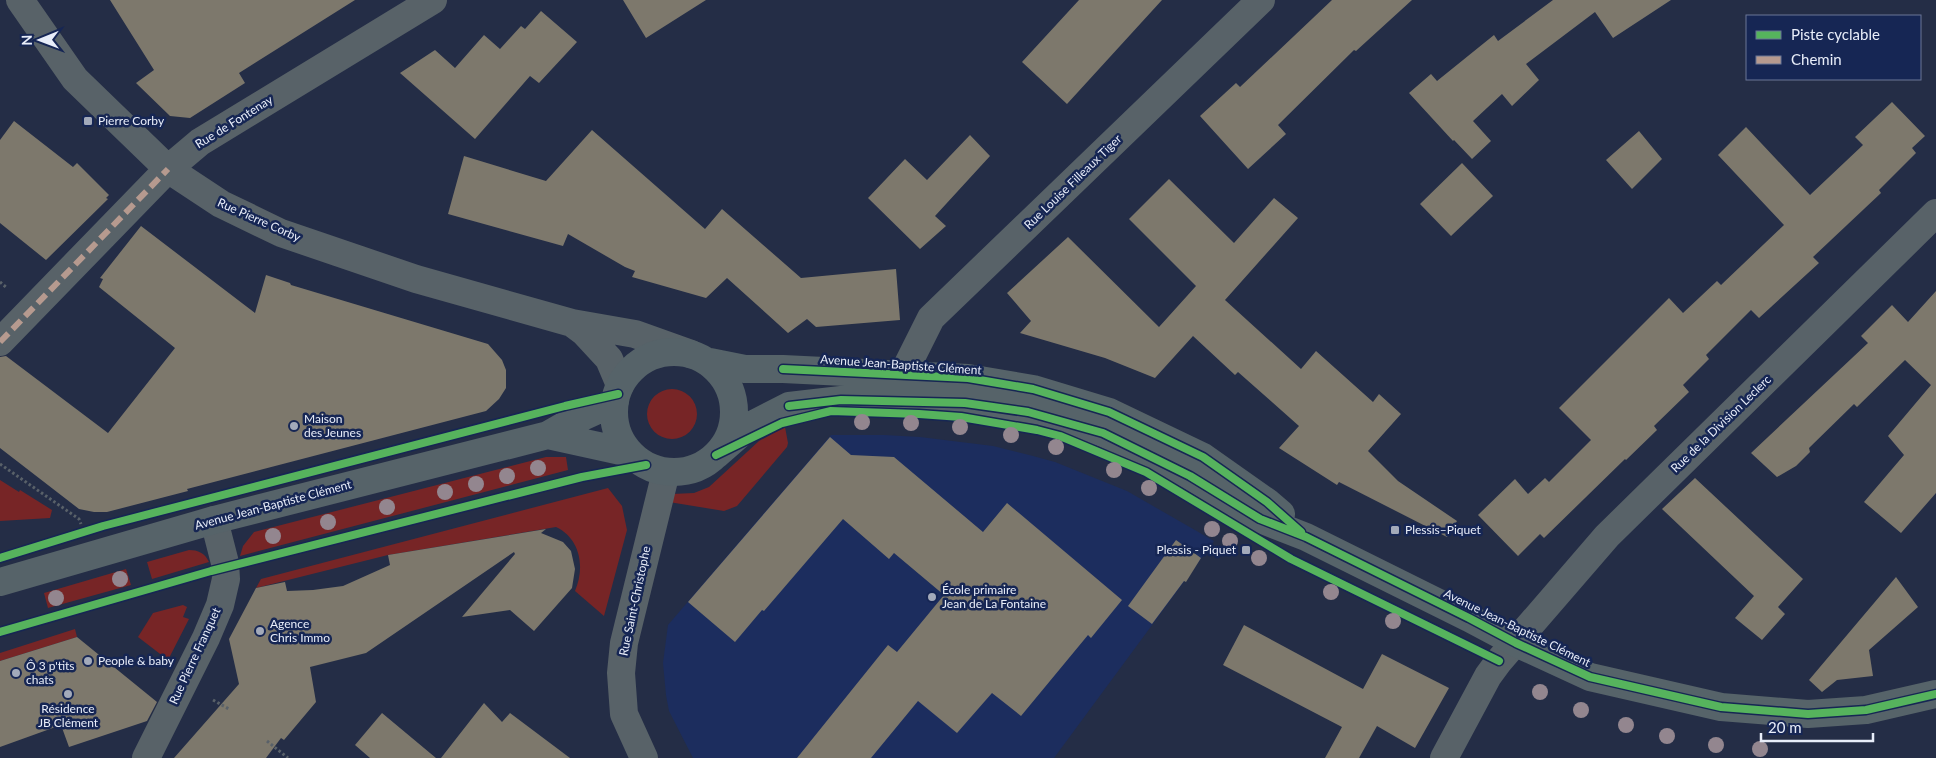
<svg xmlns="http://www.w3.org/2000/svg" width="1936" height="758" viewBox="0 0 1936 758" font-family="Lato,sans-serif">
  <rect width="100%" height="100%" fill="#242d46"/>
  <path fill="#1c2d5e" d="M 831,435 L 884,435 L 920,437 L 993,446 L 1033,456 L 1055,462 L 1127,491 L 1214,541 L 1054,758 L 693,758 L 669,711 L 666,695 L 663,663 L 668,625 Z"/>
  <path fill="#772526" d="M647 414a25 25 0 1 1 50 0a25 25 0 1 1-50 0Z
    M 785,427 L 788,443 L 787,447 L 737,506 L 724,511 L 669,502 L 672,494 L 694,493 L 709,487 L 759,441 Z
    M 546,457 L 566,457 L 568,470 L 240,556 L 243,546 L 254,532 Z
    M 0,480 L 19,492 L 20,490 L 52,510 L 50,518 L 0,521 Z
    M 608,488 L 622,506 L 627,530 L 604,616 L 575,591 C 585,568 581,539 556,527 L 388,555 L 256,588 L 261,579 Z
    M 189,550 C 198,550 205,553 209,562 L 152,579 L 147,562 Z
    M 126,569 L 131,585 L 48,608 L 44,593 Z
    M 183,605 L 187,607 L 183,617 L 189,619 L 168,660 L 138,637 L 153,613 Z
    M 75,629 L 77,637 L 0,661 L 0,653 Z"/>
  <path fill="#7d786c" d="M 110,0 L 355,0 L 239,73 L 245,83 L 190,118 L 170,116 L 136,83 L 154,70 Z
    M 623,0 L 706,0 L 646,38 Z
    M 1079,0 L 1162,0 L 1067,104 L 1022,62 Z
    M 1332,0 L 1412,0 L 1356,51 L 1354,50 L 1278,125 L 1286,134 L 1248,169 L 1200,116 L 1236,83 L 1240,87 Z
    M 1553,0 L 1671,0 L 1613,38 L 1595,12 L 1526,64 L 1539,80 L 1512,106 L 1502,94 L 1473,121 L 1491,141 L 1472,159 L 1454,140 L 1453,141 L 1409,93 L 1431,74 L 1437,81 L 1494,35 L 1498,41 Z
    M 541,11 L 577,42 L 539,83 L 530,76 L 475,139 L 400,73 L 435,50 L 455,68 L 484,35 L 500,49 L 521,26 L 525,29 Z
    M 1892,102 L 1925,136 L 1912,148 L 1916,153 L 1879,190 L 1881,193 L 1813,257 L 1819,263 L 1759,318 L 1751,310 L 1706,355 L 1709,359 L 1683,385 L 1689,392 L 1654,426 L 1657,430 L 1626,460 L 1625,459 L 1544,538 L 1540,534 L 1518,556 L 1478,515 L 1515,479 L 1528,494 L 1545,478 L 1549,482 L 1591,440 L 1559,408 L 1669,298 L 1683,313 L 1717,281 L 1721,285 L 1784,225 L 1718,155 L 1746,127 L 1810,195 L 1863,145 L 1855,137 Z
    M 14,121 L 73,167 L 77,163 L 109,195 L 106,198 L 108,199 L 46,260 L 0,223 L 0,140 Z
    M 592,130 L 705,229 L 722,209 L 801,278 L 896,269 L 900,320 L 816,327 L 807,319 L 788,333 L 727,278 L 706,298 L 632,277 L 635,271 L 625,267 L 568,234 L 563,246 L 448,214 L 464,156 L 546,181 Z
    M 1639,131 L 1662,159 L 1632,189 L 1606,160 Z
    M 970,135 L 990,156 L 935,216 L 946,226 L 920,249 L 868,198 L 905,159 L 927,180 Z
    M 1462,163 L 1493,196 L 1451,236 L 1420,204 Z
    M 1169,179 L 1234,243 L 1274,198 L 1298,218 L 1225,300 L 1301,369 L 1316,351 L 1373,402 L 1379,394 L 1401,414 L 1368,451 L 1398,481 L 1457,521 L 1447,537 L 1339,482 L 1337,485 L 1279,448 L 1299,426 L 1238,372 L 1235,375 L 1193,336 L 1155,378 L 1105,358 L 1020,333 L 1031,321 L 1007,293 L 1068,237 L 1159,327 L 1196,286 L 1129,219 Z
    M 141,226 L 255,313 L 266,275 L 290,283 L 291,285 L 488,344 L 502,360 L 506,370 L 506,388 L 499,399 L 486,411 L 187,489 L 188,491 L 107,512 L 94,512 L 79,509 L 0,448 L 0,357 L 6,356 L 108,433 L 175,348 L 99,287 L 103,279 L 100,278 Z
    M 1936,291 L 1936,493 L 1901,533 L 1864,502 L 1904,455 L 1888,436 L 1931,385 L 1905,360 L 1857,407 L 1854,404 L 1809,448 L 1810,452 L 1796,466 L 1777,477 L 1751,453 L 1868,343 L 1861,336 L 1892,305 L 1908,322 Z
    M 830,437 L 851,455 L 894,457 L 983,532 L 1007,503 L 1122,600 L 1091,638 L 1088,635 L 1021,716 L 992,693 L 957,733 L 918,701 L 871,758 L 797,758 L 888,645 L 897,652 L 944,595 L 894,553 L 889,559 L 843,519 L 764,611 L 762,610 L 735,642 L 688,602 Z
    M 1695,478 L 1803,579 L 1778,607 L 1785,614 L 1762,640 L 1735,618 L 1754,596 L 1662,509 Z
    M 546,529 L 541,533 L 563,542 L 571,551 L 575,569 L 572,588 L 534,631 L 510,610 L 462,617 L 515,554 L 514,552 L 366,653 L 310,667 L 316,702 L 284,740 L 281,738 L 266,758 L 174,758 L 239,684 L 229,639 L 256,588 L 285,582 L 287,591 L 313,590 L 343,586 L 390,565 L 388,555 Z
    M 1176,540 L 1201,558 L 1186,582 L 1184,581 L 1152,624 L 1128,606 Z
    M 1896,577 L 1918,607 L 1869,650 L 1873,676 L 1837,680 L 1822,692 L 1809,680 Z
    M 1244,625 L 1363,689 L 1382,654 L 1449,688 L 1415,748 L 1377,726 L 1359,758 L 1325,758 L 1342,727 L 1223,665 Z
    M 77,637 L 157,702 L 147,721 L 69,747 L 61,725 L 0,747 L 0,661 Z
    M 484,703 L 502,722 L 510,713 L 570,758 L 441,758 Z
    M 382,713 L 436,758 L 370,758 L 355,745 Z"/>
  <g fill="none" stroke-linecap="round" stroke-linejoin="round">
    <path stroke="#596169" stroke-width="3" stroke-dasharray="2.5 2.5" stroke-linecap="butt" d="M 0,282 L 7,288
      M 0,464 L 79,519 L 81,524
      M 213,700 L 229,709
      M 267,741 L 288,758"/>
    <path stroke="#586268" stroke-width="28" d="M 20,0 L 75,79 L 168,169 L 221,204 L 281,233 L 416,279 L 572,323 L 635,334 L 691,354
      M 572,323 L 584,332 L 609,359 L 620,385
      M 0,342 L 168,169 L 200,142 L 433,0
      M 902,376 L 931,318 L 1261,0
      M 146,758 L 206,638 L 220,605 L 226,579 L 225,563 L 214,520
      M 644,758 L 624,714 L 621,673 L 624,643 L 666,472
      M 1444,758 L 1488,676 L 1499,661 L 1607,536 L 1936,213"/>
    <path stroke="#566369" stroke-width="28" d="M614 412a60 60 0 1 1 120 0a60 60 0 1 1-120 0Z
      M 710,362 L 745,369 L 783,369 L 968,378 L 1033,389 L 1109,412 L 1203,457 L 1267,502 L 1281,514
      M 548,435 L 630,453
      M 716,455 L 748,427 L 789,406 L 841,400 L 903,400 L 965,403 L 1028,412 L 1103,433 L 1190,476 L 1260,519 L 1306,537 L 1469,618 L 1516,643 L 1590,677 L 1721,707 L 1808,714 L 1866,710 L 1936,694
      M 0,582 L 214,520 L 548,435 L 569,423 L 615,402"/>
    <path stroke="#b69a8f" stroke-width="6" stroke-dasharray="12 6" stroke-linecap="butt" d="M 0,342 L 168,169"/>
    <g stroke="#162654" stroke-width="11">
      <path id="cycleway" d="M 783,369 L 968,378 L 1033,389 L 1109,412 L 1203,457 L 1267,502 L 1301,532
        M 789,406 L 841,400 L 965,403 L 1028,412 L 1103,433 L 1190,476 L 1260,519 L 1306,537 L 1469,618 L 1516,643 L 1590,677 L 1721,707 L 1808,714 L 1866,710 L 1936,694
        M 716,455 L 782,423 L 831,411 L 919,414 L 961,417 L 1037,430 L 1060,436 L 1146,472 L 1291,559 L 1499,661
        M 0,558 L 103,526 L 565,406 L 618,394
        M 0,632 L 211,571 L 582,477 L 646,465"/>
    </g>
    <use href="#cycleway" stroke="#56b35d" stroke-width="8"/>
  </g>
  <g fill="#93868f">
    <circle cx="862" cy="422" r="8"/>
    <circle cx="911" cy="423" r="8"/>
    <circle cx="960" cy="427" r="8"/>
    <circle cx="1011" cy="435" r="8"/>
    <circle cx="1056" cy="447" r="8"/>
    <circle cx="538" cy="468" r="8"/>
    <circle cx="1114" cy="470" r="8"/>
    <circle cx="507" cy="476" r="8"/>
    <circle cx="476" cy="484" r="8"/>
    <circle cx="1149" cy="488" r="8"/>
    <circle cx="445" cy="492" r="8"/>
    <circle cx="387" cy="507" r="8"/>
    <circle cx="328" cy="522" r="8"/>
    <circle cx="1212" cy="529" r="8"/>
    <circle cx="273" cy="536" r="8"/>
    <circle cx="1230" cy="541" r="8"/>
    <circle cx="1259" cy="558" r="8"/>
    <circle cx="120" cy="579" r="8"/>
    <circle cx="1331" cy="592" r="8"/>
    <circle cx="56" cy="598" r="8"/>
    <circle cx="1393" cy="621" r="8"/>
    <circle cx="1540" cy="692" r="8"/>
    <circle cx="1581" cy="710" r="8"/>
    <circle cx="1626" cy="725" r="8"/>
    <circle cx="1667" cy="736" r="8"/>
    <circle cx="1716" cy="745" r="8"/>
    <circle cx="1760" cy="749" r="8"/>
  </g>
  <g fill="#a3aaba" stroke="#162654" stroke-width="2">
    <rect x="83" y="116" width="10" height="10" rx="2.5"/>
    <circle cx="294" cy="426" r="5"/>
    <rect x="1390" y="525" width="10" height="10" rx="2.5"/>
    <rect x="1241" y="545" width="10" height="10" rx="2.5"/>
    <circle cx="932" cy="597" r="5"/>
    <circle cx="260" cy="631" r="5"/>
    <circle cx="88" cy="661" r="5"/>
    <circle cx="16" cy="673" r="5"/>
    <circle cx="68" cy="694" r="5"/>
  </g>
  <g text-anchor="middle" stroke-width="5" stroke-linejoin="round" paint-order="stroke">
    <g font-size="12" fill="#e8edf9" stroke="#162654" text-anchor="start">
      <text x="98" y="125">Pierre Corby</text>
      <text x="304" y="423">Maison<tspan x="304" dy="14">des Jeunes</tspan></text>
      <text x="1405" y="534">Plessis–Piquet</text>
      <text x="1236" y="554" text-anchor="end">Plessis - Piquet</text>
      <text x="942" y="594">École primaire<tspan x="942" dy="14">Jean de La Fontaine</tspan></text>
      <text x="270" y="628">Agence<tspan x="270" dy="14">Chris Immo</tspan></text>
      <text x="98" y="665">People &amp; baby</text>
      <text x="26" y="670">Ô 3 p'tits<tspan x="26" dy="14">chats</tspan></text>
      <text x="68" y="713" text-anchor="middle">Résidence<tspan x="68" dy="14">JB Clément</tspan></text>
    </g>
    <g font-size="12" fill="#e8edf9" stroke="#162654">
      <text transform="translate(234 122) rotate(-32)" y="4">Rue de Fontenay</text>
      <text transform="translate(1073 182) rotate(-44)" y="4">Rue Louise Filleaux Tiger</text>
      <text transform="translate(259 220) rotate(24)" y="4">Rue Pierre Corby</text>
      <text transform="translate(901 365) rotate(4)" y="4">Avenue Jean-Baptiste Clément</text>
      <text transform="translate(1721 424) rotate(-44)" y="4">Rue de la Division Leclerc</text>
      <text transform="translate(273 505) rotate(-15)" y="4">Avenue Jean-Baptiste Clément</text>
      <text transform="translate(635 601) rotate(-78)" y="4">Rue Saint-Christophe</text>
      <text transform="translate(1517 628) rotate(26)" y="4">Avenue Jean-Baptiste Clément</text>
      <text transform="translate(195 656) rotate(-65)" y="4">Rue Pierre Franquet</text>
    </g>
  </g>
  <rect x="1746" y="15" width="175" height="65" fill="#162654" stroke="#6a7696"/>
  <rect x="1756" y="31" width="25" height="8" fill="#56b35d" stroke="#6a7696"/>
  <text x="1791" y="40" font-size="15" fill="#e8edf9">Piste cyclable</text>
  <rect x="1756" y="56" width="25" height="8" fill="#b69a8f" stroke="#6a7696"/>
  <text x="1791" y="65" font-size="15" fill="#e8edf9">Chemin</text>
  <g transform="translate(40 40) rotate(269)" stroke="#162654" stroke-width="4" paint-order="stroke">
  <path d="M0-4L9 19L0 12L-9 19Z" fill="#e8edf9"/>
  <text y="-8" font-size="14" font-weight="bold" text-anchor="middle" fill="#e8edf9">N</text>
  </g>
  <path d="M1761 733v8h112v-8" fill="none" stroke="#e8edf9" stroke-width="2.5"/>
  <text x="1768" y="733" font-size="15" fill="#e8edf9" stroke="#162654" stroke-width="4" paint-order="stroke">20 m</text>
</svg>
